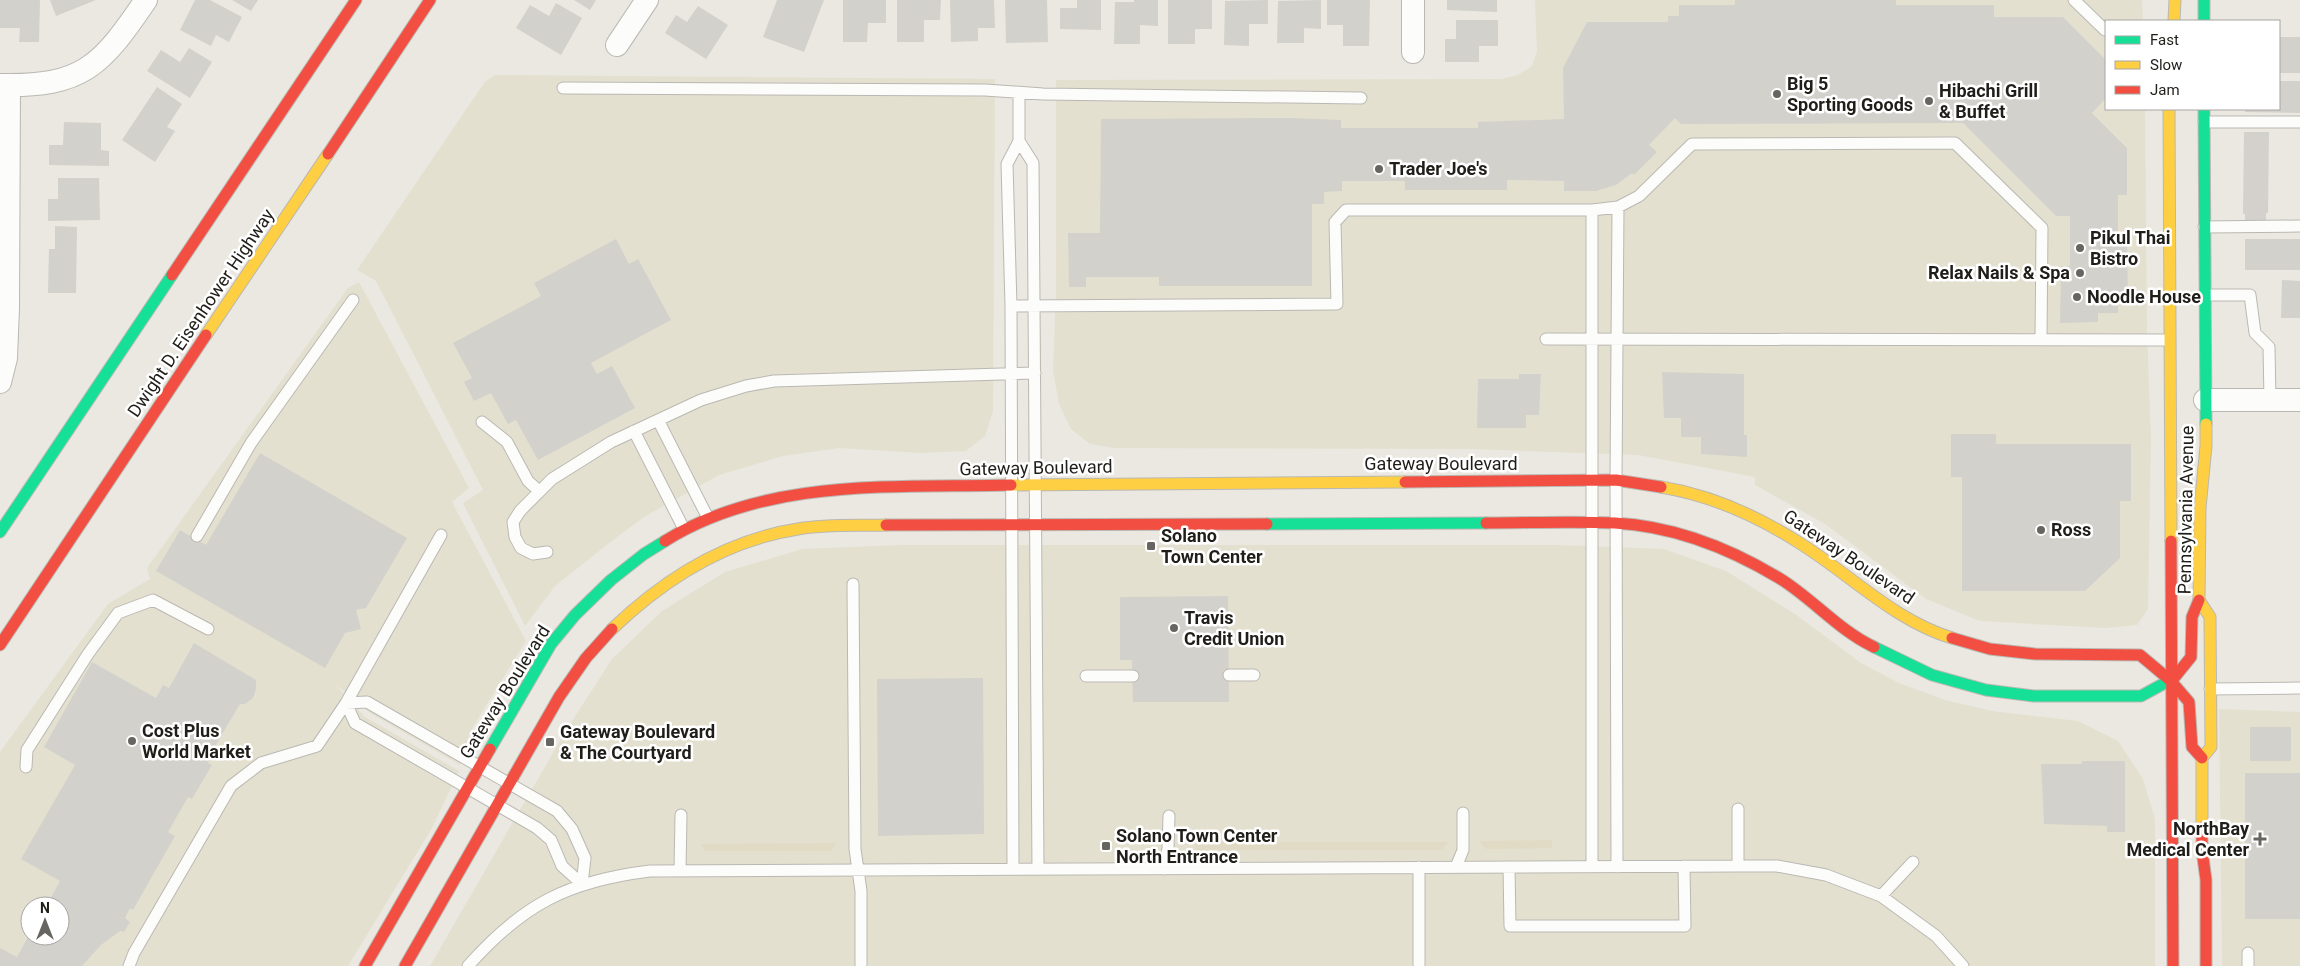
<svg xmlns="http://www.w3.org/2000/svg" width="2300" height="966" viewBox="0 0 2300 966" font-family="Roboto,sans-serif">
  <rect width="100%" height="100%" fill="#eae8e0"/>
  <path fill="#e4e0d0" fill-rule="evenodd" d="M 1535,0 L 2142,0 L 2143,21 L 2106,21 L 2106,109 L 2145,109 L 2147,331 L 2151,439 L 2148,609 L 2137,625 L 2105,628 L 1980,621 L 1926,599 L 1825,524 L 1755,485 L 1755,477 L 1638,455 L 1472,449 L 1115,448 L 1090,444 L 1071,429 L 1059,404 L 1053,371 L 1056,292 L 1056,80 L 1502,79 L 1518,75 L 1532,66 L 1537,51 Z
    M 494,75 L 995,79 L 993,411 L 985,436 L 966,451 L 921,453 L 840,448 L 783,456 L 719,475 L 644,517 L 613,540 L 555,586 L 525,626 L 463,503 L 483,490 L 376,281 L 357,270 L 484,83 Z
    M 359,282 L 469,488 L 452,502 L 526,641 L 473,727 L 460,765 L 370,713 L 334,683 L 365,717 L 459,771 L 432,828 L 348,966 L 0,966 L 0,752 L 108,604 L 150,579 L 147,568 L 348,288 ZM 30,906 L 60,906 L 60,936 L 30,936 Z
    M 899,545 L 1558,545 L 1664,549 L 1726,571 L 1795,614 L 1861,663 L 1899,683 L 1945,700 L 1992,711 L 2078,721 L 2118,741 L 2143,779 L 2155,819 L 2155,966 L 430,966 L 565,732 L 612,659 L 662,611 L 725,572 L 802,549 Z
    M 2219,709 L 2300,712 L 2300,966 L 2222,966 Z"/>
  <path fill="#e1dac4" d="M 1552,840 L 1552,848 L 1486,849 L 1479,841 Z
    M 1195,842 L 1450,842 L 1441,850 L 1195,850 Z
    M 836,843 L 831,851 L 706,851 L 700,844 Z"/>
  <path fill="#d3d1cb" d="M 0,0 L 40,0 L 39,42 L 19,42 L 20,28 L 0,28 Z
    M 50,0 L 96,0 L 56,16 Z
    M 195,0 L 210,0 L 242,17 L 229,42 L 216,35 L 211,46 L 180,30 Z
    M 232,0 L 258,0 L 251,11 Z
    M 574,0 L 596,0 L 590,10 Z
    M 777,0 L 824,0 L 804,52 L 763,37 Z
    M 843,0 L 886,0 L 886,23 L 868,23 L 867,42 L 843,42 Z
    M 897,0 L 941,0 L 940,20 L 924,20 L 924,42 L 897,42 Z
    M 950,0 L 994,0 L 995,28 L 978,28 L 978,41 L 951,42 Z
    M 1005,0 L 1047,0 L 1048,42 L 1006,43 Z
    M 1077,0 L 1101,0 L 1101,30 L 1060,29 L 1060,8 L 1077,8 Z
    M 1134,0 L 1158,0 L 1158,26 L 1140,25 L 1140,44 L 1114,44 L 1115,2 L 1134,2 Z
    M 1168,0 L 1212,0 L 1212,29 L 1195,29 L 1195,44 L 1168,44 Z
    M 1268,0 L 1268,24 L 1249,24 L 1249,46 L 1224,45 L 1225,1 Z
    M 1321,0 L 1321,29 L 1304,28 L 1304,43 L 1277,43 L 1278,1 Z
    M 1327,0 L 1370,0 L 1369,46 L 1343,46 L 1343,25 L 1327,25 Z
    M 1447,0 L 1497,0 L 1497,12 L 1447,10 Z
    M 1735,0 L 1896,0 L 1896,5 L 1994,5 L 1994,17 L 2063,17 L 2106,60 L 2106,98 L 2092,113 L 2127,148 L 2127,195 L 2118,195 L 2118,234 L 2127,234 L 2128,304 L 2118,304 L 2118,313 L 2098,313 L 2098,322 L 2060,323 L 2061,266 L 2070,266 L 2070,216 L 2056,216 L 1963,123 L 1681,124 L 1675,118 L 1649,145 L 1657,152 L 1634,175 L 1632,173 L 1616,185 L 1596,191 L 1564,191 L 1564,181 L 1507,180 L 1507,190 L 1405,190 L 1405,181 L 1342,181 L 1342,191 L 1324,192 L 1324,204 L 1312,204 L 1312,286 L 1159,286 L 1159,277 L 1086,277 L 1086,287 L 1069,287 L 1068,233 L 1100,233 L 1101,119 L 1292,118 L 1341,120 L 1341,128 L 1478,128 L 1478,122 L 1564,119 L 1563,68 L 1587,22 L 1668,22 L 1668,16 L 1679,16 L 1679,5 L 1735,5 Z
    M 556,3 L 582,18 L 561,55 L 516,28 L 530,5 L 549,16 Z
    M 698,6 L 728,25 L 706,59 L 665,33 L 676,15 L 687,22 Z
    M 1456,20 L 1498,20 L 1498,46 L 1479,46 L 1479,62 L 1445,62 L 1445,39 L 1456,39 Z
    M 2279,37 L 2300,37 L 2300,73 L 2279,73 Z
    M 189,48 L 212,62 L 190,98 L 147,71 L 161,50 L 180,62 Z
    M 2279,81 L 2300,81 L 2300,113 L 2245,112 L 2245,109 L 2279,109 Z
    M 157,87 L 182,104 L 167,127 L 175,131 L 155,162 L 122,140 Z
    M 64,122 L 101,123 L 101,150 L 109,151 L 109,166 L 49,165 L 49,145 L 63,145 Z
    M 2244,132 L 2269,132 L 2268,213 L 2266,213 L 2266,220 L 2245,220 L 2245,214 L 2243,214 Z
    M 58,178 L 99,178 L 100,220 L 48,221 L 48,199 L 58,199 Z
    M 55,226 L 77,227 L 76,293 L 48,293 L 49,249 L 55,249 Z
    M 616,239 L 629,264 L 638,259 L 671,320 L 591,363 L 597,374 L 612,366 L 635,408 L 538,460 L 516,420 L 508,424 L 491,393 L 474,401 L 464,382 L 472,378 L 453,343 L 541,296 L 534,283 Z
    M 2245,239 L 2300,239 L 2300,270 L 2245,270 Z
    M 2282,280 L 2300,281 L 2300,318 L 2281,318 Z
    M 1662,372 L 1744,374 L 1744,435 L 1747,435 L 1747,457 L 1701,454 L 1701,437 L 1681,437 L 1681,418 L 1664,418 Z
    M 1519,374 L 1541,374 L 1539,415 L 1526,415 L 1526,428 L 1477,428 L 1478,379 L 1519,379 Z
    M 1951,434 L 1996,434 L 1996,444 L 2131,444 L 2131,501 L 2120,501 L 2120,558 L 2085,591 L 1962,591 L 1962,477 L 1951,477 Z
    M 260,453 L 407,538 L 366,608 L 356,610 L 361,629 L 345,633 L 325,668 L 156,571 L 180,530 L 206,545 Z
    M 1228,596 L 1229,702 L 1133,702 L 1132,660 L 1120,660 L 1120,597 Z
    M 194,643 L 256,680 L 256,689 L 253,698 L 245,704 L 240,704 L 214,748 L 215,749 L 208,763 L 212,765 L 192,799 L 188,797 L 168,832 L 175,836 L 133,910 L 130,908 L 125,918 L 130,922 L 124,932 L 120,931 L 101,945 L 82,966 L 0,966 L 0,948 L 17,957 L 30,933 L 30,936 L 60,936 L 60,906 L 46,906 L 60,881 L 21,859 L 75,765 L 44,747 L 92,662 L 156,698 L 163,685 L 169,688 Z
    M 983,678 L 984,834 L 878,836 L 877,679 Z
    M 2250,727 L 2291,727 L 2291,761 L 2250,761 Z
    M 2082,761 L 2125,761 L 2125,832 L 2107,832 L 2107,826 L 2044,824 L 2041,764 L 2082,764 Z
    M 2245,773 L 2300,773 L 2300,919 L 2245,919 Z"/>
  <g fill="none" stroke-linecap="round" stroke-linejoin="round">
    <g stroke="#bab8b2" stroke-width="13">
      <path id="lane" d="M 2074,0 L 2105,30
        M 563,88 L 985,90 L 1043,94 L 1361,98
        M 2204,122 L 2300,122
        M 1019,141 L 1033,163 L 1038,869
        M 1592,210 L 1592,866
        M 2204,227 L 2300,226
        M 2204,295 L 2250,295 L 2255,333 L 2269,347 L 2270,400
        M 1011,306 L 1337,304 L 1335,222 L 1346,210 L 1592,210 L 1618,207 L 1639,196 L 1692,144 L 1955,143 L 2042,228 L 2041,340
        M 1546,339 L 2169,340
        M 658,420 L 708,518
        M 482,422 L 507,442 L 528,481 L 539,491
        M 634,431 L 684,529
        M 197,536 L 251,443 L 353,300
        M 547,552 L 533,554 L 521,548 L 515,537 L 513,522 L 520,511 L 552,479 L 611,442 L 701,400 L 746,386 L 774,381 L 1035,373
        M 853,584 L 855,849 L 861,891 L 861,966
        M 1229,675 L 1254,675
        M 1086,676 L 1133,676
        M 2210,689 L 2300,688
        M 346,703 L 367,702 L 557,811 L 572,829 L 585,858 L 582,884
        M 346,703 L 355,723 L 537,828 L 551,840 L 562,866 L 582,884
        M 26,767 L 27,750 L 88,654 L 118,613 L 153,600 L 208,629
        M 1738,809 L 1738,866
        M 1419,867 L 1419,966
        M 1456,867 L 1463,850 L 1463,813
        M 1509,867 L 1510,926 L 1685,926 L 1684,866
        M 1617,867 L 1616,480 L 1618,207
        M 1013,869 L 1011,306 L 1007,164 L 1019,141 L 1019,93
        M 1164,869 L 1168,848 L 1169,816
        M 680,871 L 681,815
        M 1881,896 L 1913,862
        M 129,966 L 134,953 L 231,786 L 261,763 L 317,746 L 346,703 L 441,535
        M 468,966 C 523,904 568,881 650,871 L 1738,866 L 1777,866 L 1826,875 L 1881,896 L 1936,936 L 1963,966
        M 2248,966 L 2248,953"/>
    </g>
    <g stroke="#bab8b2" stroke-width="24">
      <path id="street" d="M 1413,0 L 1413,52
        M 617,45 L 647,0
        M 0,85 C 83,87 101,66 146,0
        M 0,382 L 6,358 L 8,308 L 9,85
        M 2205,400 L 2300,400"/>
    </g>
    <g stroke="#bab8b2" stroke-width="13">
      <path id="fast" d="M 2204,0 L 2204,21
        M 2204,109 L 2206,424
        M 1267,524 L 1486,523
        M 0,532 L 172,275
        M 1874,647 L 1932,675 L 1986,690 L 2034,696 L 2141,696 L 2174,678
        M 490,749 L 551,644 L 575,615 L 611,580 L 644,554 L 665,541"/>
    </g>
    <g stroke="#bab8b2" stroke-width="13">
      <path id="slow" d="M 2174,21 L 2175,0
        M 2169,109 L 2171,541
        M 206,335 L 328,154
        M 1011,485 L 1405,482
        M 1661,487 C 1710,495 1757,516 1798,542 C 1850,574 1893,620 1952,638
        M 612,629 C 663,580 726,540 798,529 C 827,524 856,526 886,525
        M 2202,827 L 2202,758 L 2211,747 L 2210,617 L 2199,600 L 2200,508 L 2206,446 L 2206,424"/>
    </g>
    <g stroke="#bab8b2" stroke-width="13">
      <path id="jam" d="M 328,154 L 430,0
        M 172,275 L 356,0
        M 1405,482 L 1616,480 L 1661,487
        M 1486,523 C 1529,523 1572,521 1615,523 C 1673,526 1729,548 1779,578 C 1812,598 1838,630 1874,647
        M 886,525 L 1267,524
        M 665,541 C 767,477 896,488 1011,485
        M 2171,541 L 2173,966
        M 1952,638 L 1990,649 L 2035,654 L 2140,655 L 2171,681 L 2189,702 L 2192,747 L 2202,758
        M 0,645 L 206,335
        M 2174,678 L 2191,657 L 2192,617 L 2199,600
        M 2202,827 L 2202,850 L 2206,880 L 2206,966
        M 365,966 L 490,749
        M 405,966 L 559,697 L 586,658 L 612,629"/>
    </g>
    <use href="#lane" stroke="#fcfcfa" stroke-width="11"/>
    <use href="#street" stroke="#fcfcfa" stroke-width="22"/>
    <use href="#fast" stroke="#16e098" stroke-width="11"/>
    <use href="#slow" stroke="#ffcf43" stroke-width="11"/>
    <use href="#jam" stroke="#f24e42" stroke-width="11"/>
  </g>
  <g fill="#67655f" stroke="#fff" stroke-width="2">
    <circle cx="1777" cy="94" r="5"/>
    <circle cx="1929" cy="101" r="5"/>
    <circle cx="1379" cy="169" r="5"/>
    <circle cx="2080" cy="248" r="5"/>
    <circle cx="2080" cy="273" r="5"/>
    <circle cx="2077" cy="297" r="5"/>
    <circle cx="2041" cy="530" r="5"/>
    <rect x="1146" y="541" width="10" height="10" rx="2.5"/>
    <circle cx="1174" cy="628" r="5"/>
    <circle cx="132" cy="741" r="5"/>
    <rect x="545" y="737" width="10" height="10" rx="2.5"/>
    <path d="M2257.5 831.5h5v5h5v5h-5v5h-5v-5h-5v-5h5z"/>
    <rect x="1101" y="841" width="10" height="10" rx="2.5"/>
  </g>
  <g text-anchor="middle" stroke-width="5" stroke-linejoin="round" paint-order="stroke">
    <g font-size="18" font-weight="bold" fill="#201e19" stroke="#fff" text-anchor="start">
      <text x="1787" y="90">Big 5<tspan x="1787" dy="21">Sporting Goods</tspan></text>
      <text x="1939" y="97">Hibachi Grill<tspan x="1939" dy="21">&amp; Buffet</tspan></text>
      <text x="1389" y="175">Trader Joe's</text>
      <text x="2090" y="244">Pikul Thai<tspan x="2090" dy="21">Bistro</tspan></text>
      <text x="2070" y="279" text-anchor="end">Relax Nails &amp; Spa</text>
      <text x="2087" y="303">Noodle House</text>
      <text x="2051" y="536">Ross</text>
      <text x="1161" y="542">Solano<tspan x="1161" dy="21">Town Center</tspan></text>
      <text x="1184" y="624">Travis<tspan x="1184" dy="21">Credit Union</tspan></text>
      <text x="142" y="737">Cost Plus<tspan x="142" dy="21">World Market</tspan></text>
      <text x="560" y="738">Gateway Boulevard<tspan x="560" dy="21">&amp; The Courtyard</tspan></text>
      <text x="2249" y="835" text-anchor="end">NorthBay<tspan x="2249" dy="21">Medical Center</tspan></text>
      <text x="1116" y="842">Solano Town Center<tspan x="1116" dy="21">North Entrance</tspan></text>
    </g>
    <g font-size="18" fill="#201e19" stroke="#fff">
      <text transform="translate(201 313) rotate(-56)" y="6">Dwight D. Eisenhower Highway</text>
      <text x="1441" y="470">Gateway Boulevard</text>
      <text transform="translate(1036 468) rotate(-1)" y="6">Gateway Boulevard</text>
      <text transform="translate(2186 510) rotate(-89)" y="6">Pennsylvania Avenue</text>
      <text transform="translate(1849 557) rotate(34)" y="6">Gateway Boulevard</text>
      <text transform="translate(505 692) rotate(-58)" y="6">Gateway Boulevard</text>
    </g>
  </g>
  <rect x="2105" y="20" width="175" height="90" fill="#ffffff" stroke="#a6a5a3"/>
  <rect x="2115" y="36" width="25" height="8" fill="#16e098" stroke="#a6a5a3"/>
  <text x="2150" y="45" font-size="15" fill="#201e19">Fast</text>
  <rect x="2115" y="61" width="25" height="8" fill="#ffcf43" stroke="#a6a5a3"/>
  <text x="2150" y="70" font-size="15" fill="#201e19">Slow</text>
  <rect x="2115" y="86" width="25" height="8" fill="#f24e42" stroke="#a6a5a3"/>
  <text x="2150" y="95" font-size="15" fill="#201e19">Jam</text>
  <g transform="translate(45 921)"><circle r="24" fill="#ffffff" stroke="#a6a5a3"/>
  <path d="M0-4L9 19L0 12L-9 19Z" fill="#67655f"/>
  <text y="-8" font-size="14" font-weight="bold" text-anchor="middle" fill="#201e19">N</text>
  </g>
</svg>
